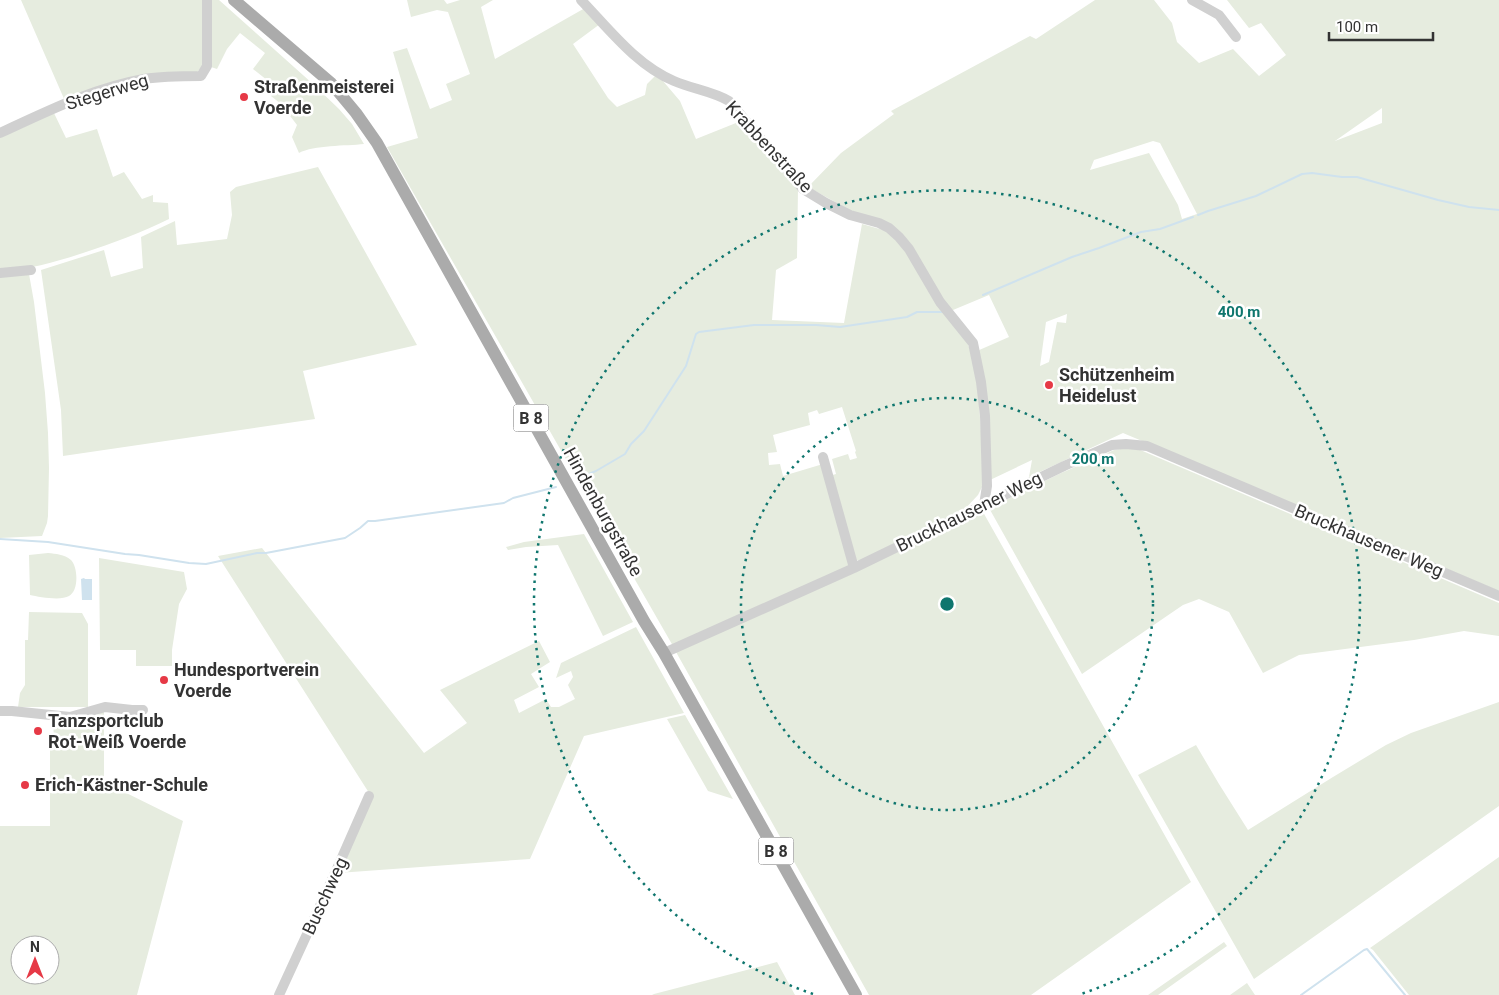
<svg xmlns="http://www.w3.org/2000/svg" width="1499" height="995" viewBox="0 0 1499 995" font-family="Roboto,sans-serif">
  <rect width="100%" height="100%" fill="#fff"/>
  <path fill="#e6ecdf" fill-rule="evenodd" d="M 21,0 L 202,0 L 202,67 L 196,73 L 188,74 L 65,101 Z
    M 210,0 L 219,0 L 313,84 L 339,109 L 352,124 L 364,144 C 346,146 314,145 299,153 L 292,137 L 297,125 L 281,104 L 271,96 L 277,88 L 253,69 L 265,53 L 240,33 L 227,49 L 217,69 L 211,67 Z
    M 407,0 L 444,0 L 447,4 L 460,0 L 493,0 L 481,7 L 495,59 L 585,8 L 600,24 L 573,44 L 608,98 L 617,107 L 645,95 L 647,84 L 657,74 L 680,101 L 696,139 L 741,121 L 798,188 L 797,258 L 776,270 L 772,320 L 844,323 L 862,224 L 887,231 L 907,252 L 966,338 L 973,360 L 978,389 L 984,474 L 982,487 L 978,495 L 964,510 L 863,562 L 853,559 L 829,476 L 836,474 L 832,459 L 848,454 L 850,460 L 857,458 L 855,452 L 856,451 L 842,407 L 819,414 L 817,410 L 808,413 L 810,425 L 773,435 L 777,452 L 768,453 L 769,465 L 780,464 L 783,476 L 823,464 L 851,567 L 673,646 L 387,147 L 418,138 L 393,52 L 407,48 L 430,109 L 452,100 L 446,84 L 470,74 L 448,12 L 437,10 L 411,17 Z
    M 1095,0 L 1154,0 L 1172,23 L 1177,42 L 1199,63 L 1233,49 L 1259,76 L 1286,55 L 1261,23 L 1249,28 L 1227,0 L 1499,0 L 1499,591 L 1123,433 L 1029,477 L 1032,460 L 990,480 L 977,351 L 1009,337 L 989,295 L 953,310 L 947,308 L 911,244 L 808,187 L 841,153 L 894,114 L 891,111 L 1030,36 L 1036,39 ZM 1382,108 L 1382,123 L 1335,141 ZM 1153,141 L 1160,143 L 1197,214 L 1182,219 L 1178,205 L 1149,153 L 1090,170 L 1094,160 ZM 1067,314 L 1066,323 L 1057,322 L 1049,362 L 1040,366 L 1046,322 Z
    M 53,111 L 66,138 L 97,129 L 113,177 L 124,172 L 142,199 L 153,195 L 153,202 L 168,203 L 169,219 C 141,233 113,243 83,253 C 55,262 30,270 0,270 L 0,135 Z
    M 318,167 L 417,345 L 303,371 L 315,419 L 63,456 L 61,410 L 41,270 L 104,250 L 111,277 L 143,268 L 141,237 L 175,221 L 177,245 L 227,239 L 232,215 L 230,192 L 236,187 Z
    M 29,274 L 34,302 L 45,393 L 48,433 L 49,468 L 48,516 L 47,523 L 42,536 L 0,538 L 0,275 Z
    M 1127,448 L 1138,449 L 1499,603 L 1499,636 L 1464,631 L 1414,640 L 1299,655 L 1263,673 L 1229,612 L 1199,599 L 1183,605 L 1082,674 L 989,508 L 1059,474 L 1114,450 Z
    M 983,512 L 1191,882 L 1031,995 L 869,995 L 676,652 Z
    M 584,534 L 633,622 L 603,636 L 558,545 L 526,547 L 508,550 L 506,547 L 524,542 Z
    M 262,548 L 424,753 L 467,723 L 440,690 L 539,641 L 550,662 L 531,674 L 539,687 L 514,700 L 519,713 L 546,699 L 551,707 L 559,707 L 575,699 L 568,685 L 573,677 L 571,671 L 556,678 L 561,663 L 636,627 L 684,713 L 584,736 L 530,859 L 338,873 L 371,796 L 218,556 Z
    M 48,553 C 56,554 64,554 71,560 C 78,567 79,591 69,596 C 61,601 39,597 30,595 L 29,555 Z
    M 99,558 L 184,572 L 187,589 L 179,604 L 172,650 L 172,666 L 136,666 L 136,650 L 100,650 Z
    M 29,612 L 82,613 L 88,624 L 88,707 L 18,707 L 20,693 L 25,685 L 25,640 L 28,640 Z
    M 1499,702 L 1499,806 L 1254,979 L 1138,775 L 1196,745 L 1219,784 L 1248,830 L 1333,777 L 1386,745 L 1411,733 Z
    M 104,709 L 104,782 L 183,821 L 137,995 L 0,995 L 0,826 L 50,826 L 50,744 L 54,742 L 53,718 ZM 20,945 L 50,945 L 50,975 L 20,975 Z
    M 685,715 L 733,799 L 708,791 L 667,719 Z
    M 1499,857 L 1499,995 L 1409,995 L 1373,950 L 1370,948 Z
    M 1224,942 L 1227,946 L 1158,995 L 1148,995 Z
    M 777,962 L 795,995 L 652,995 L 654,994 Z
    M 1247,983 L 1255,995 L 1230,995 Z"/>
  <path fill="#cfe2ee" d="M 84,578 L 85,579 L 92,579 L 92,600 L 82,600 L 81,579 Z"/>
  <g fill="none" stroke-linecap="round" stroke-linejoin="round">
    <path stroke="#cfe2ee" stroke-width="2" d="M 1198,215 L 1208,211 L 1256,196 L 1302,174 L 1312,173 L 1342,177 L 1357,177 L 1438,200 L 1469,207 L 1499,210
      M 983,295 L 1072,257 L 1099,248 L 1141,232 L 1160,229 L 1193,217
      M 579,478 L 596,471 L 625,454 L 631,444 L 644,431 L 686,366 L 696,334 L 699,332 L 754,325 L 816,325 L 840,327 L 907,317 L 917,312 L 943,312
      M 0,539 L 48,542 L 125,554 L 139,555 L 189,563 L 206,564 L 257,553 L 266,553 L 345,538 L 360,528 L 368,521 L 375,521 L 504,503 L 513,498 L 556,487
      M 1301,995 L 1364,950 L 1367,949 L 1405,995"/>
    <path stroke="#d0d0d0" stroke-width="10" d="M 581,0 C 609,29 636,65 674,81 C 692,89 712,91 729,101 L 803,189 L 826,203 L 850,215 L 879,223 L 889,228 L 899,237 L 909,249 L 940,302 L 973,343 L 981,382 L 985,416 L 987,486 L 984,505
      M 1192,0 L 1219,15 L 1236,37
      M 0,133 C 46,112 93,88 144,79 C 163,76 182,76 201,76 L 207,66 L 207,0
      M 0,273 L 31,270
      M 823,457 L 854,568
      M 664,653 L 854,568 L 1064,466 L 1112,445 L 1126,444 L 1147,446 L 1499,596
      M 0,711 L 12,711 L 70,717 L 105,707 L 132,710 L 143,710
      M 279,995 L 336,871 L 369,796"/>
    <path stroke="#ababab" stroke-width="12" d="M 234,0 L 331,83 L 356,113 L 377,143 L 644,621 L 664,653 L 856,995"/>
  </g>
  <g fill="none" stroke="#0f766e" stroke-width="2.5" stroke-dasharray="2.5 5">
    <circle cx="947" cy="604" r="206"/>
    <path d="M813 994A413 413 0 1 1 1081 994"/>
  </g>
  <g fill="#e63946" stroke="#fff" stroke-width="2">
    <circle cx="244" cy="97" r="5"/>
    <circle cx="1049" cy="385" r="5"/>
    <circle cx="164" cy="680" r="5"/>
    <circle cx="38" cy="731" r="5"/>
    <circle cx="25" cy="785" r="5"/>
  </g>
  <g text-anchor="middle" stroke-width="5" stroke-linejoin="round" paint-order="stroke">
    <g fill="#fff" stroke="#707070" stroke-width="1">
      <rect x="513.5" y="404.5" width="35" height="27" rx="4"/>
      <rect x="758.5" y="837.5" width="35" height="27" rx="4"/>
    </g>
    <g font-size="16" font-weight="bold" fill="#333">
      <text x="531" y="424">B 8</text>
      <text x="776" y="857">B 8</text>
    </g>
    <g font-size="18" font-weight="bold" fill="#333" stroke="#fff" text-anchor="start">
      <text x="254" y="93">Straßenmeisterei<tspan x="254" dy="21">Voerde</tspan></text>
      <text x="1059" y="381">Schützenheim<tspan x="1059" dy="21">Heidelust</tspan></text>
      <text x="174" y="676">Hundesportverein<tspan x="174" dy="21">Voerde</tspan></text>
      <text x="48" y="727">Tanzsportclub<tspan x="48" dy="21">Rot-Weiß Voerde</tspan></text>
      <text x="35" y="791">Erich-Kästner-Schule</text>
    </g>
    <g font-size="18" fill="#333" stroke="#fff">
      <text transform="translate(107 92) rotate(-17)" y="6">Stegerweg</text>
      <text transform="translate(769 147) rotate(47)" y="6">Krabbenstraße</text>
      <text transform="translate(603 512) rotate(61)" y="6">Hindenburgstraße</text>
      <text transform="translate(969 512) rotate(-26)" y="6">Bruckhausener Weg</text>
      <text transform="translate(1369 541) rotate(23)" y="6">Bruckhausener Weg</text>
      <text transform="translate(325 896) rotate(-65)" y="6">Buschweg</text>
    </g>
  </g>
  <circle cx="947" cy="604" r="8" fill="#0f766e" stroke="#fff" stroke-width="2.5"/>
  <g font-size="15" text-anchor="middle" font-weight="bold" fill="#0f766e" stroke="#fff" stroke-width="5" stroke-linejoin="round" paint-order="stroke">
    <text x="1239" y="317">400 m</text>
    <text x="1093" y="464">200 m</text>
  </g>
  <g transform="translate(35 960)"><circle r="24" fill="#ffffff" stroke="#adadad"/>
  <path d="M0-4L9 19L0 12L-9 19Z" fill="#e63946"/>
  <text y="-8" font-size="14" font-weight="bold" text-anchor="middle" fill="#333333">N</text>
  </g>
  <path d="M1329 32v8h104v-8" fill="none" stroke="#333333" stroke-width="2.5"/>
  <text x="1336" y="32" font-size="15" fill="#333333" stroke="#ffffff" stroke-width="4" paint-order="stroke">100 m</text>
</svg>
